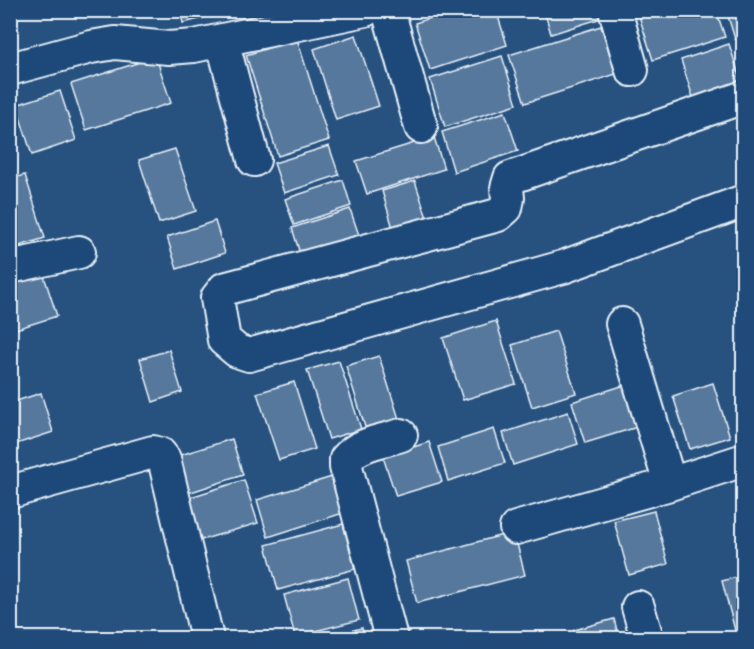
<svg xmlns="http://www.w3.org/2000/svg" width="754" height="649" viewBox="0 0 754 649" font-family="Delius,sans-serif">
  <rect width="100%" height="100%" fill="#27517f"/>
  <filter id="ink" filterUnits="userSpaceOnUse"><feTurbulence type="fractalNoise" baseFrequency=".0167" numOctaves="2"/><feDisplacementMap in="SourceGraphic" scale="12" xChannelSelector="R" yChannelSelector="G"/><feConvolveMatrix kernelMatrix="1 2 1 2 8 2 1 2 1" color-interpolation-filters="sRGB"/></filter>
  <g filter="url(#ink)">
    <path fill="#57789d" stroke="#e8f1f8" stroke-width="1.5" d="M 180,10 L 228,10 L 228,12 L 183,23 Z
      M 455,10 L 496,10 L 507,45 L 430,70 L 415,23 Z
      M 544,10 L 603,10 L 605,17 L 551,34 Z
      M 656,10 L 716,10 L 725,37 L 653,60 L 639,16 Z
      M 726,10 L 744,10 L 744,36 L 735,39 Z
      M 601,26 L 616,74 L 525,103 L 509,55 Z
      M 356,35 L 379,106 L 336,120 L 314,49 Z
      M 297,39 L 329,140 L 278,156 L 246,55 Z
      M 729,44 L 744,90 L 696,107 L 681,60 Z
      M 502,56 L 517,104 L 445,127 L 430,79 Z
      M 156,57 L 171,103 L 86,130 L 71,84 Z
      M 60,91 L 76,140 L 32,155 L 16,105 Z
      M 505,112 L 518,151 L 454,172 L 442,132 Z
      M 434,137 L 444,169 L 367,194 L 356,161 Z
      M 329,146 L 339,175 L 284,193 L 274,163 Z
      M 175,149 L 196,211 L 159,223 L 139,160 Z
      M 25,175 L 45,238 L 10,249 L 10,179 Z
      M 343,180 L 351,206 L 294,225 L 285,199 Z
      M 415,181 L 429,224 L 395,235 L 382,191 Z
      M 350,209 L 361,241 L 302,260 L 292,228 Z
      M 215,221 L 225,253 L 177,269 L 167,237 Z
      M 43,273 L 57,316 L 10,331 L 10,284 Z
      M 496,321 L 516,384 L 463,400 L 443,338 Z
      M 556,331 L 576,393 L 532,407 L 512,345 Z
      M 169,350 L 182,392 L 153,402 L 140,359 Z
      M 379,356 L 399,419 L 366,430 L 346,366 Z
      M 339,361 L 361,429 L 329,439 L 307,370 Z
      M 294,382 L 315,449 L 279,460 L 257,393 Z
      M 631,383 L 644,425 L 585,443 L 572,402 Z
      M 713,383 L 730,437 L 690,449 L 673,396 Z
      M 41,393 L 53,432 L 10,446 L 10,403 Z
      M 568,412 L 578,444 L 513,465 L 503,433 Z
      M 494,429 L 505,463 L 448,481 L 438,447 Z
      M 232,439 L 243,475 L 188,493 L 177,456 Z
      M 429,442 L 442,482 L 396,496 L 383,457 Z
      M 332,477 L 343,513 L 268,537 L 257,500 Z
      M 244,480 L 258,523 L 191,543 L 178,501 Z
      M 654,511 L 668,564 L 629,575 L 614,521 Z
      M 343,524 L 355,569 L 278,590 L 266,545 Z
      M 514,532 L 525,575 L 417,603 L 406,561 Z
      M 744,575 L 744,638 L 737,638 L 722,581 Z
      M 348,578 L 359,620 L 295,636 L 284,595 Z
      M 614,619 L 619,638 L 576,638 L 574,630 Z
      M 362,628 L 364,638 L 322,638 Z"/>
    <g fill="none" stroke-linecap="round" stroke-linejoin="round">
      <g stroke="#e8f1f8" stroke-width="36">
        <path id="street" d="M 388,10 L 421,127
          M 615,10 L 632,70
          M 222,40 L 254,160
          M 10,69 L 91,47 L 115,43 L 169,48 L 194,46 L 365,10
          M 744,97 L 510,178 L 507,188 L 508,198 L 506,208 L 498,215 L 224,289 L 217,298 L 224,340 L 237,351 L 249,355 L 563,267 L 744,201
          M 10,267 L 79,252
          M 622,324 L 670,484
          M 10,492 L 153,452 L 160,454 L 164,459 L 207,638
          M 516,528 L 670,484 L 744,460
          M 638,607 L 647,638
          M 391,638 L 346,467 L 346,459 C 359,443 383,441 401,435"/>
      </g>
      <use href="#street" stroke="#1f4a7a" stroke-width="32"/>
    </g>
  </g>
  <rect width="754" height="649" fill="none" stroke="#1f4a7a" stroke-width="36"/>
  <rect x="18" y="18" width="718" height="613" fill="none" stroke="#e8f1f8" stroke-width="2" filter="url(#ink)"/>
</svg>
